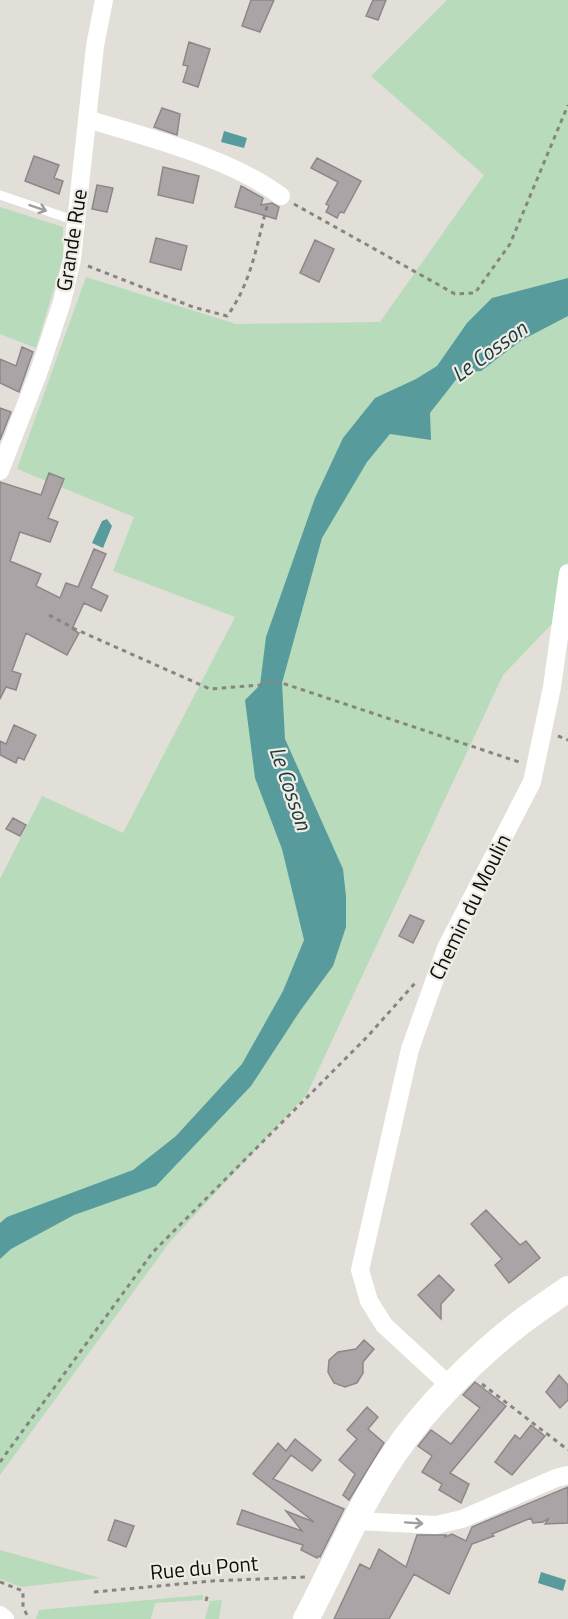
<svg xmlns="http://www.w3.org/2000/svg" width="568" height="1619" viewBox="0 0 568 1619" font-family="'Titillium Web',sans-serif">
  <rect width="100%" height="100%" fill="#e2dfd8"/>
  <path fill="#b7dbbb" d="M 447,0 L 568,0 L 568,607 L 503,675 L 307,1094 L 169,1243 L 0,1475 L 0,879 L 42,796 L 123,833 L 235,617 L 113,571 L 134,517 L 17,469 L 86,277 L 236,324 L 380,322 L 484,175 L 371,76 Z
    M 0,207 L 63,227 L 63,258 L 36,348 L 0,334 Z
    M 0,1550 L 100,1578 L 21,1587 L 0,1579 Z
    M 203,1595 L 203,1600 L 155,1603 L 151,1619 L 36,1619 L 39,1610 Z
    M 222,1600 L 219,1619 L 205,1619 L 210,1601 Z"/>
  <path fill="#589b9c" d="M 224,131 L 247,138 L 244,148 L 221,142 Z
    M 568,278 L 568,316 L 522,340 L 481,371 L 462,372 L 430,413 L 431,440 L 390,434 L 367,462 L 322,538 L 282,683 L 285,739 L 343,869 L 346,896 L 346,927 L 333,966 L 300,1011 L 251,1086 L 156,1186 L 74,1215 L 11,1249 L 0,1259 L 0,1223 L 7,1217 L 133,1170 L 176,1136 L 242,1064 L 283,991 L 304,940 L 282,849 L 255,778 L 245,700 L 260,685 L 266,637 L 315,498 L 343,438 L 375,398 L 416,379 L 437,366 L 467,323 L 492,298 Z
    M 107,519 L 112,526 L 103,548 L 92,543 L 102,521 Z
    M 541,1572 L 566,1580 L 563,1591 L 538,1583 Z"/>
  <path fill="#aba4a7" stroke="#8e878a" stroke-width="1.5" d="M 251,0 L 274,0 L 260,32 L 242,26 Z
    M 373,0 L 386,0 L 378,20 L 366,16 Z
    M 189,42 L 210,49 L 198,87 L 183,82 L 188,66 L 183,65 Z
    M 162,108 L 180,114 L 177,135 L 154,127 Z
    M 34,156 L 59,165 L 54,178 L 63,181 L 59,194 L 25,181 Z
    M 317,158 L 361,181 L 344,213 L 340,212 L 337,218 L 326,212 L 329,206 L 326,204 L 338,182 L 311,168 Z
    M 163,167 L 199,176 L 193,203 L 158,195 Z
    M 97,185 L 113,188 L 107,212 L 92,209 Z
    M 241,186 L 263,198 L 261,205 L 272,203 L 279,207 L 276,219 L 235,207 Z
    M 156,238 L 187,246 L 181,270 L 150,262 Z
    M 315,240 L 334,249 L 319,282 L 300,273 Z
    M 22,347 L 33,352 L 19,392 L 0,383 L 0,359 L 16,366 Z
    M 0,408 L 11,412 L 0,440 Z
    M 49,473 L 64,479 L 48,518 L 58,522 L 50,542 L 20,532 L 10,561 L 41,574 L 36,586 L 60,598 L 66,583 L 78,587 L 94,549 L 106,554 L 91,588 L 108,596 L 101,611 L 84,603 L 72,629 L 79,633 L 67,655 L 26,633 L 12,671 L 21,674 L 16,690 L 6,687 L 0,699 L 0,482 L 41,495 Z
    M 14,725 L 36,735 L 24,760 L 18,757 L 16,763 L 0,755 L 0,741 L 6,744 Z
    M 13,818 L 26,825 L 20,836 L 6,829 Z
    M 410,915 L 424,921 L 413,943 L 399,936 Z
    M 486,1210 L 520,1245 L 526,1241 L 540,1258 L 509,1283 L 495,1265 L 502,1259 L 471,1224 Z
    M 439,1275 L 454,1290 L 441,1304 L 441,1319 L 418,1295 Z
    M 364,1340 L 374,1349 L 363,1362 L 363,1373 L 357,1383 L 345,1387 L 334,1383 L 328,1372 L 329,1360 L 338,1352 L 356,1349 Z
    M 559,1375 L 568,1385 L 568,1400 L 560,1408 L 546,1392 Z
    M 475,1382 L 506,1406 L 450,1473 L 469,1484 L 461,1503 L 439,1490 L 442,1484 L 422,1472 L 432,1456 L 418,1446 L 431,1430 L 451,1444 L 480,1408 L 463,1395 Z
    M 367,1407 L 378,1417 L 368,1429 L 384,1443 L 349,1500 L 343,1495 L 355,1474 L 339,1460 L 357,1439 L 347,1430 Z
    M 531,1425 L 545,1436 L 512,1475 L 495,1462 L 515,1435 L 520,1439 Z
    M 295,1439 L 321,1460 L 312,1471 L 291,1455 L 273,1479 L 344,1509 L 320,1557 L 318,1556 L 317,1558 L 301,1550 L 303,1545 L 237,1524 L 242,1510 L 302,1531 L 286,1511 L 314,1522 L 253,1474 L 278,1443 L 286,1451 Z
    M 568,1487 L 568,1523 L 545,1524 L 549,1518 L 543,1522 L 533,1523 L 531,1518 L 492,1534 L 494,1536 L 472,1544 L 449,1594 L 414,1574 L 389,1619 L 334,1619 L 360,1564 L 370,1569 L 379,1549 L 406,1567 L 417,1535 L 446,1535 L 445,1537 L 452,1534 L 466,1541 L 472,1527 Z
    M 115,1520 L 134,1526 L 126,1547 L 108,1540 Z"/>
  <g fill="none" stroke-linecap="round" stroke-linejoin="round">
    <path stroke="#878580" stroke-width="3" stroke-dasharray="4.5 4.5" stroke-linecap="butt" d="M 294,204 L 455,294 L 475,293 L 510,244 L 568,105
      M 88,266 L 193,307 L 227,316 C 251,284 257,244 267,206
      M 49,615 L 75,629 L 210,689 L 260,685 L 266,682 L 282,683 L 519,762
      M 558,736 L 568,740
      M 482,1384 L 568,1450
      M 0,1462 L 153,1252 L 367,1037 L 416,982
      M 0,1582 L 23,1591 L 23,1607 L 29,1619
      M 94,1592 L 212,1581 L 306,1577
      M 206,1601 L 208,1593"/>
    <path stroke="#fff" stroke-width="9" d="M 0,195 L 76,221"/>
    <path stroke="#fff" stroke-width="18" d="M 87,119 C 149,138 230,158 281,196
      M 0,471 L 39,371 L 62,302 L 72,259 L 95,46 L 104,0
      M 451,1387 L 384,1325 L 369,1301 L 360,1270 L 410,1049 L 446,948 L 532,782 L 552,687 L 568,573
      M 356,1521 L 436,1525 L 462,1519 L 556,1478 L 568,1475
      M 0,1615 L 5,1619"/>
    <path stroke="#fff" stroke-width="26" d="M 306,1619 C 335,1565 359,1505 394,1454 C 425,1408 473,1360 516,1326 C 532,1313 551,1301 568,1289"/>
  </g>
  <defs><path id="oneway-shaft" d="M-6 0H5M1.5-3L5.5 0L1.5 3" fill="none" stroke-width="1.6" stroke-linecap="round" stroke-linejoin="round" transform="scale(1.5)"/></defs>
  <g stroke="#9f9e9d">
    <use href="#oneway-shaft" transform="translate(38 208) rotate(19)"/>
    <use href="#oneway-shaft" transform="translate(414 1523) rotate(4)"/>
  </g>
  <g text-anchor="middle" stroke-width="4.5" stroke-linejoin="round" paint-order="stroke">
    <g font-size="21" fill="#0e0d0a" stroke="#efece5">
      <text transform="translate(72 240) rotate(-81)" y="7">Grande Rue</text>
      <text transform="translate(470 907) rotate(-64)" y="7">Chemin du Moulin</text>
      <text transform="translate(204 1568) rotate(-5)" y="7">Rue du Pont</text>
    </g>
    <g font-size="22" font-style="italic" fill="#193b3c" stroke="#efece5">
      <text transform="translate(489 351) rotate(-36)" y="8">Le Cosson</text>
      <text transform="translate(291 788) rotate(71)" y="8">Le Cosson</text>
    </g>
  </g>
</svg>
